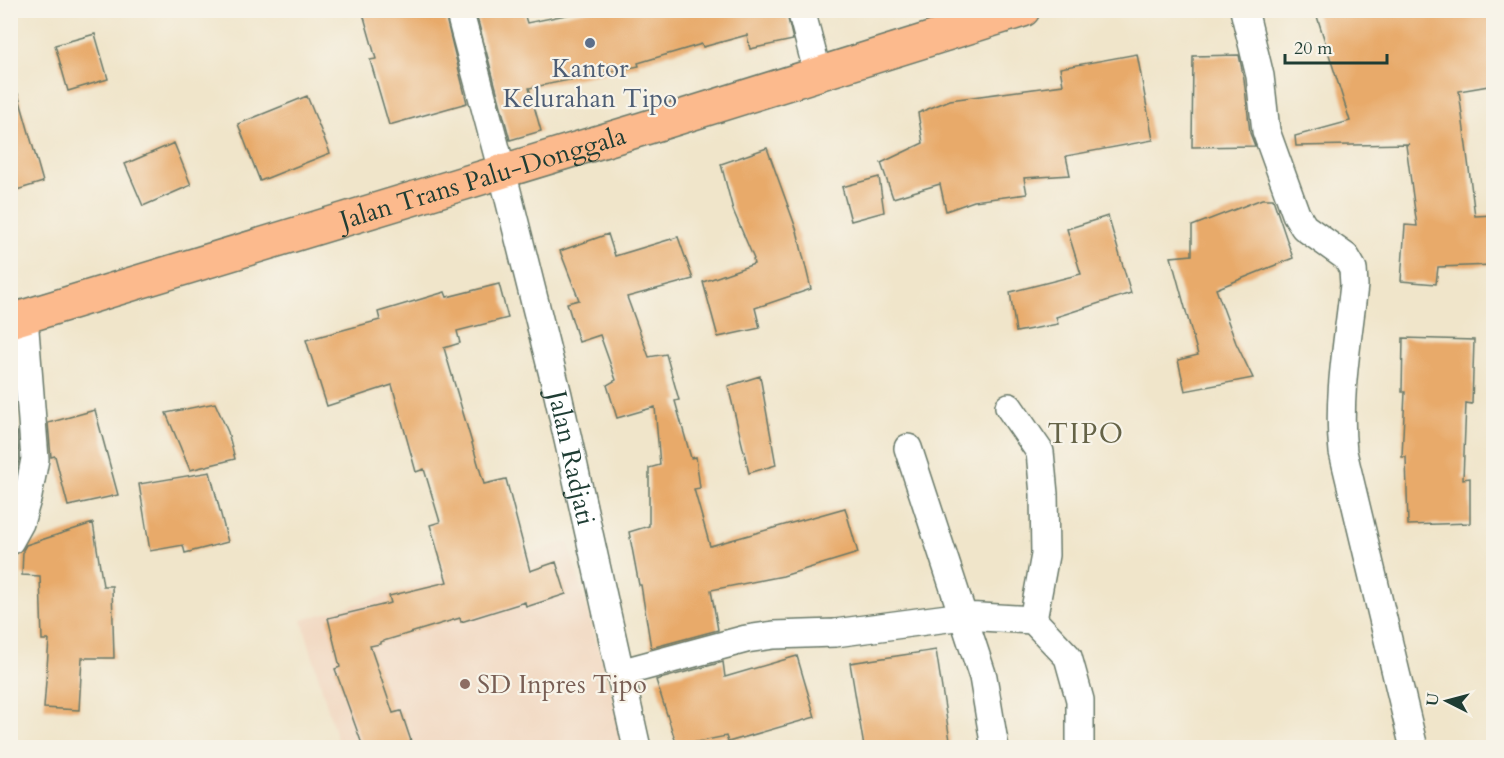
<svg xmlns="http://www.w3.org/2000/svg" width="1504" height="758" viewBox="0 0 1504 758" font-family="Cardo,serif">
  <rect width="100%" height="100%" fill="#f7f3e8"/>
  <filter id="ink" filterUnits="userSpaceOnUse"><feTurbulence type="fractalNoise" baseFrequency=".0167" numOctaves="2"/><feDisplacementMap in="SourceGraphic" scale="12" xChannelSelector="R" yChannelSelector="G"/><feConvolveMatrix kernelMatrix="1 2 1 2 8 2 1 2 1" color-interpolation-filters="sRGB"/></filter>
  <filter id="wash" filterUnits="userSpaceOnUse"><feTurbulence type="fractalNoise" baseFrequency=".008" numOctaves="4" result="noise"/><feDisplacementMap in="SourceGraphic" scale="24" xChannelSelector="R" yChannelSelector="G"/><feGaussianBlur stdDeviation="1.35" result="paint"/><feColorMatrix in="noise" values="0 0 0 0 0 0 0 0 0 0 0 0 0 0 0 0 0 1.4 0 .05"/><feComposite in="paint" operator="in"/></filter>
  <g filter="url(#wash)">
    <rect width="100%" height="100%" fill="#f0e5ca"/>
    <path fill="#f1d5bd" d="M 568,542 L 627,747 L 339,747 L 302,620 Z"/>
    <g id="blocks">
      <path fill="#e8aa6b" d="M 362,10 L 444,10 L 467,103 L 389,125 L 370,60 L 376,59 Z
        M 475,10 L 523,10 L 527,23 L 590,10 L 786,10 L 793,40 L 750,49 L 747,35 L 703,47 L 702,44 L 638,63 L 639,66 L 529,88 L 541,131 L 510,140 Z
        M 1315,10 L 1494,10 L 1494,85 L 1459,91 L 1475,216 L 1494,215 L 1494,265 L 1438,267 L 1436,284 L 1401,281 L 1405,225 L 1417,226 L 1406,145 L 1409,144 L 1296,146 L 1295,136 L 1350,121 Z
        M 95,34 L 108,79 L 68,91 L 55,45 Z
        M 1137,54 L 1153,140 L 1066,156 L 1070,175 L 1024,178 L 1027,194 L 974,201 L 946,211 L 940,184 L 893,198 L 881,163 L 923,143 L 918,113 L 950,100 L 1063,85 L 1060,68 Z
        M 1239,55 L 1244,79 L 1250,133 L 1255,146 L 1192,147 L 1193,56 Z
        M 18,94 L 43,182 L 10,192 L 10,96 Z
        M 307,96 L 330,153 L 260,181 L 238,124 Z
        M 174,143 L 191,185 L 143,206 L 125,164 Z
        M 767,148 L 797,231 L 811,289 L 755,308 L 760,328 L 718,337 L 703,282 L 754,264 L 753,260 L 754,259 L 733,210 L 721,164 Z
        M 879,177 L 884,212 L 851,221 L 842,187 Z
        M 1262,199 L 1273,199 L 1293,258 L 1216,289 L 1236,343 L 1253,378 L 1185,391 L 1178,360 L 1198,355 L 1171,257 L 1192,255 L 1192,226 Z
        M 1108,216 L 1131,293 L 1056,317 L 1058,324 L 1016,332 L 1010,292 L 1081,274 L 1067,229 Z
        M 608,234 L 615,256 L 678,237 L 693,279 L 627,297 L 649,357 L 666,354 L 679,400 L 675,401 L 691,458 L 696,457 L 700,488 L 694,489 L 710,546 L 845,508 L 858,553 L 783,576 L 711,590 L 718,630 L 651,648 L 641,585 L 639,585 L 629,532 L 649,526 L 649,468 L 660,465 L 655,407 L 617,418 L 607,385 L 616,380 L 600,335 L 579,342 L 567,303 L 579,300 L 560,251 Z
        M 499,284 L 508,318 L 457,331 L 460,343 L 444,348 L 484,484 L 506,479 L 530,571 L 556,562 L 566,594 L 526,607 L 525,602 L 461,622 L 460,618 L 380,642 L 380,644 L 370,646 L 393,713 L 401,711 L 413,747 L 363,747 L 335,669 L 340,667 L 328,618 L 391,603 L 389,596 L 447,582 L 430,525 L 440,522 L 424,469 L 416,472 L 392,385 L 327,406 L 306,340 L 380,320 L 378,312 L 445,292 L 447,297 Z
        M 1403,338 L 1474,340 L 1472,404 L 1466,403 L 1463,479 L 1470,478 L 1470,523 L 1408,525 L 1406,457 L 1402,457 L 1405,392 L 1402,392 Z
        M 760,376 L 776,465 L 749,473 L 728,386 Z
        M 215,403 L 228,432 L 235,459 L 190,470 L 166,413 Z
        M 95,410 L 118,495 L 68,506 L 55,456 L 51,457 L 48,423 Z
        M 17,432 L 19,458 L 17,469 L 10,471 L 10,434 Z
        M 210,472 L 228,542 L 185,553 L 183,545 L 150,551 L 139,484 Z
        M 93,523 L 103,586 L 112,586 L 114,658 L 82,658 L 79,710 L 44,708 L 49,640 L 42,640 L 40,576 L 22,575 L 23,550 L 26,545 Z
        M 936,650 L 951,747 L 864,747 L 850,663 Z
        M 797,656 L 815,717 L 728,742 L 726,736 L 677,746 L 656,680 L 723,662 L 725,677 Z"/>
    </g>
  </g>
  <g filter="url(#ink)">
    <use href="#blocks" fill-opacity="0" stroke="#687868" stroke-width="1.5"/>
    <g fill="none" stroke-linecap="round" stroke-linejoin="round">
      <g stroke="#687868" stroke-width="30">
        <g id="street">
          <path id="s1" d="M 459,10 L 502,171 L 558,395 L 637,748"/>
          <path d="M 801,10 L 818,74"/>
          <path d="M 1244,10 L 1260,76 L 1266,131 L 1296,214 L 1304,227 L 1346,257 L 1353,269 L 1354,285 C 1348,340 1337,397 1343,452 L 1414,748"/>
          <path d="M 1009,407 L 1040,452 L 1044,494 L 1045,555 L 1033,620"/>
          <path d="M 908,448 L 963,616 L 1033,620 L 1068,657 L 1080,700 L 1080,748"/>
          <path d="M 10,541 L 20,523 L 28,496 L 35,459 L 24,317"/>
          <path d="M 620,673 L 746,639 L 774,635 L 835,633 L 963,616 L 983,677 L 995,748"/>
        </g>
      </g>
      <g stroke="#687868" stroke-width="36">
        <g id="highway">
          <path id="s2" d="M 10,321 L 642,129 L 1023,10"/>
        </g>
      </g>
      <use href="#street" stroke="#fff" stroke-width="27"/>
      <use href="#highway" stroke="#fcba8d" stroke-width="33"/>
    </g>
  </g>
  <circle fill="#5c6f8a" stroke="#f7f3e8" stroke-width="2" cx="590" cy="43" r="6"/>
  <circle fill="#8d6e63" stroke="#f7f3e8" stroke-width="2" cx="465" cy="684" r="6"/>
  <g text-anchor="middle" stroke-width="4.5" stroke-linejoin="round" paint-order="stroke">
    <g font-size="26" fill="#4e5e75" stroke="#f7f3e8">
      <text x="590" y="77">Kantor<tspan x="590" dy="30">Kelurahan Tipo</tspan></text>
    </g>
    <g font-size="26" fill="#1f3d34" stroke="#f7f3e8">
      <text dy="9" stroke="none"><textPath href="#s2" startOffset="494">Jalan Trans Palu-Donggala</textPath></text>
      <text dy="9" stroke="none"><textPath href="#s1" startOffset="462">Jalan Radjati</textPath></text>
    </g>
    <g font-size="26" fill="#785e54" stroke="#f7f3e8" text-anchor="start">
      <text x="477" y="693">SD Inpres Tipo</text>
    </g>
    <g font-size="28" letter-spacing="1.5" fill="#656347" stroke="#f7f3e8">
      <text x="1086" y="443">TIPO</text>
    </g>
  </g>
  <rect width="1504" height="758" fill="none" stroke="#f7f3e8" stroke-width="36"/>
  <g transform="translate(1447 701) rotate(276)" stroke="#f7f3e8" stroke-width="4.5" paint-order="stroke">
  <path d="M0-4.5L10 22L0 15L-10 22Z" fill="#1f3d34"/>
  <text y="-9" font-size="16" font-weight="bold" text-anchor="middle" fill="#1f3d34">U</text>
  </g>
  <path d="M1285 54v9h102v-9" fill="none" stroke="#1f3d34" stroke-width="3"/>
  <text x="1294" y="54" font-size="18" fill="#1f3d34" stroke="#f7f3e8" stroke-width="4.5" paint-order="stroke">20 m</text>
</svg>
